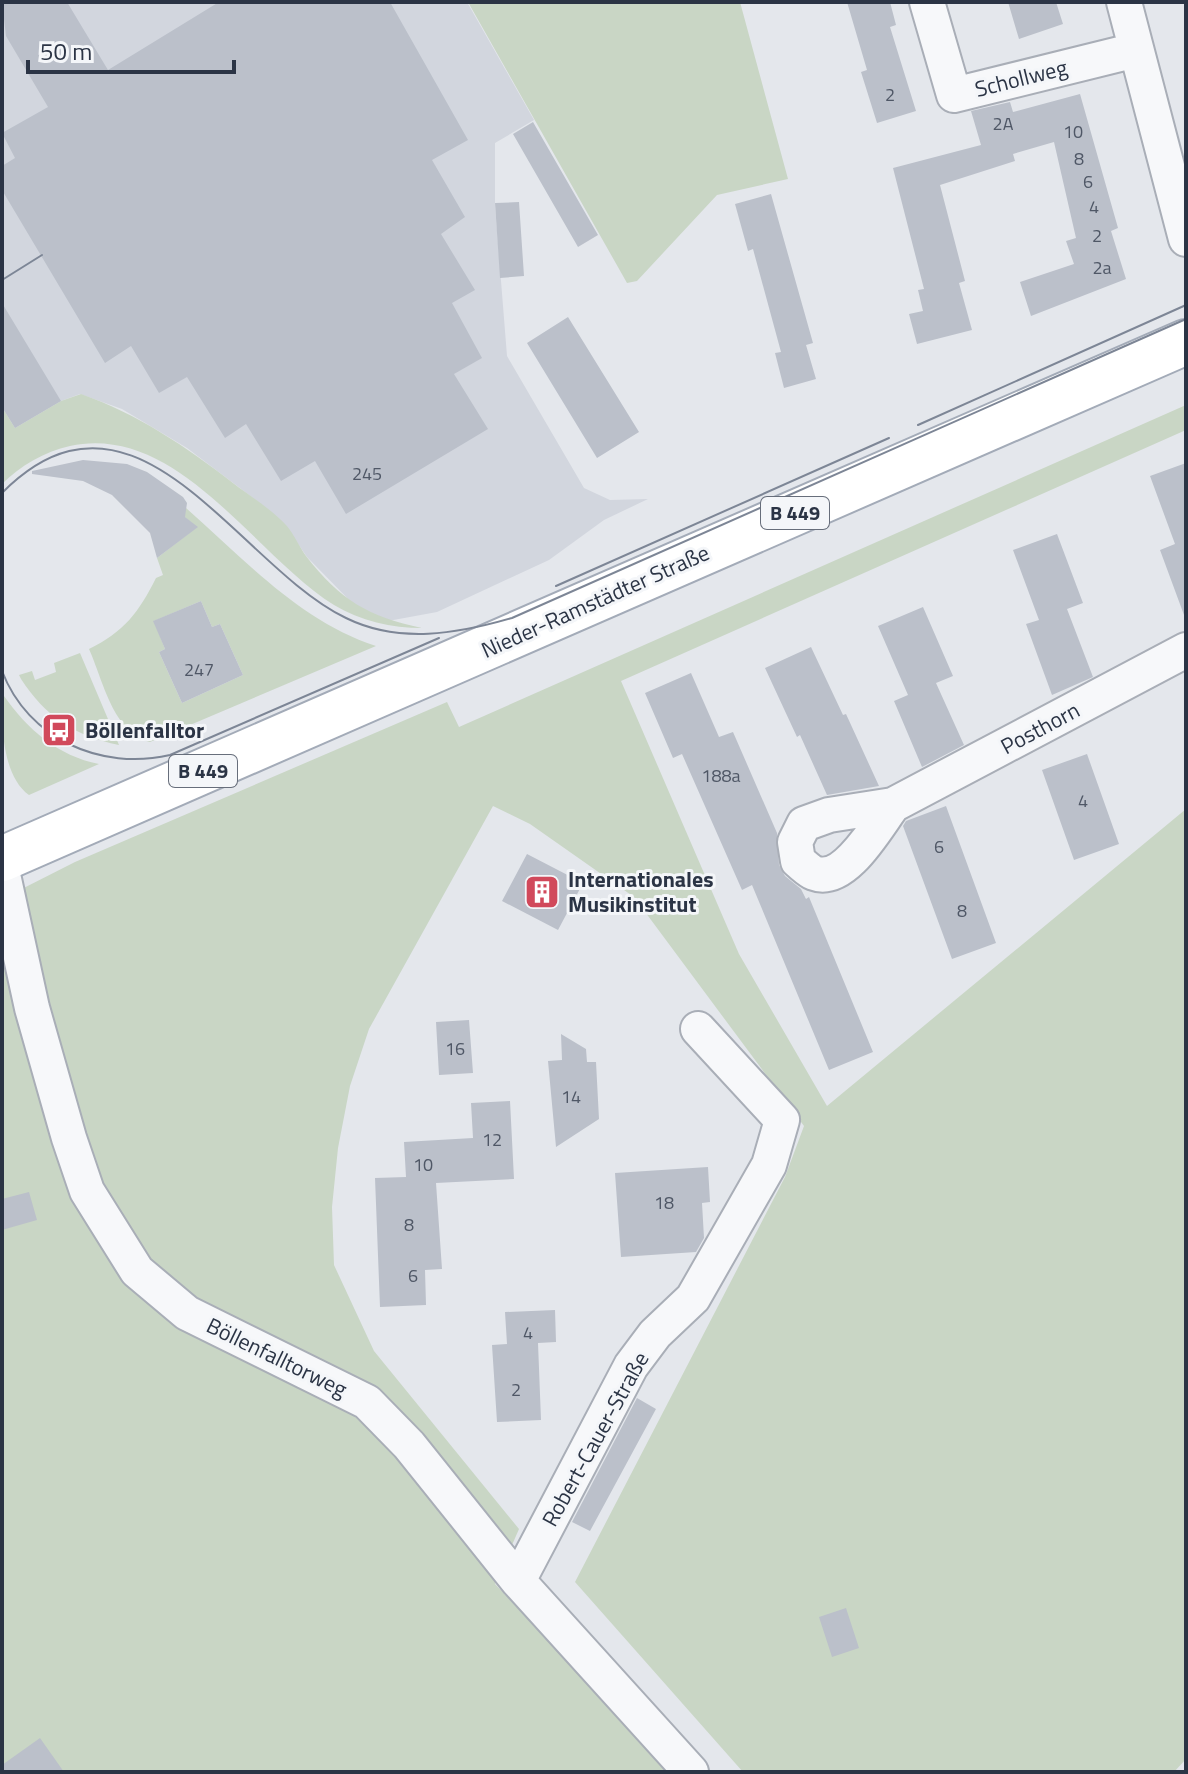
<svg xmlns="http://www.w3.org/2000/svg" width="1188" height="1774" viewBox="0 0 1188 1774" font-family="'Titillium Web',sans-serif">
  <rect width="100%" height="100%" fill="#e4e7ec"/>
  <path fill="#d2d6de" d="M 2,2 L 467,2 L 534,120 L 495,143 L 495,206 L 507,356 L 584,488 L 610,500 L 648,499 L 604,520 L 549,560 L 437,612 L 388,621 L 356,607 L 307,557 L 286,526 L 257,501 L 187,448 L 122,409 L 80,394 L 61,401 L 15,428 L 2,407 Z"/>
  <path fill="#c9d6c5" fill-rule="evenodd" d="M 468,2 L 740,2 L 788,179 L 717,195 L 637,281 L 627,283 Z
    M 81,394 C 138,414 185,446 233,483 C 250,496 271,509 286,525 C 294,534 299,546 306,556 C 340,600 369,617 422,628 C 392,628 360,621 334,605 C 254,555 178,423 70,446 C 44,452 21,465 2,484 L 2,407 L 15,428 L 61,401 Z
    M 1186,405 L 1186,430 L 621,681 L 739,954 L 827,1106 L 1186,809 L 1186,1759 L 1174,1772 L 743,1772 L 575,1582 L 785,1177 L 804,1126 L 634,897 L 530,824 L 493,806 L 369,1029 L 350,1086 L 338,1148 L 332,1207 L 334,1265 L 374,1351 L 519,1529 L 495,1584 L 674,1772 L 2,1772 L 2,899 L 75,862 L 447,702 L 459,727 Z
    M 186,508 C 245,560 300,621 376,646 L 150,742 C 113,733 103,680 89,649 C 124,632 139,612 156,578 L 163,575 L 157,558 L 197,527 L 182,515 ZM 201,601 L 212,627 L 220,624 L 243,675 L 182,703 L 159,652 L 165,649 L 154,621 Z
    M 80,653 L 119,745 C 75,736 45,716 21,679 L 19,675 L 32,671 L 35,680 L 56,672 L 54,663 Z
    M 4,696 C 27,729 58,756 99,764 L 29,795 C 3,777 0,724 4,696 Z"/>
  <path fill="#bbc0ca" d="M 2,2 L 67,2 L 108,70 L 219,2 L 390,2 L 468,140 L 432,160 L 465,217 L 441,234 L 475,290 L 452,303 L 482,358 L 454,374 L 488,429 L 346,514 L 315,461 L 281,481 L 246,424 L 225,438 L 187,377 L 159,393 L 131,346 L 105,363 L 2,190 L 2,166 L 15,158 L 2,133 L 48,107 L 6,36 Z
    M 847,2 L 890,2 L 896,25 L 890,27 L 916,111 L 877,123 L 861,72 L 867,70 Z
    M 1008,2 L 1056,2 L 1063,24 L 1019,39 Z
    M 1080,94 L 1118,228 L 1111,231 L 1126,279 L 1031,316 L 1020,282 L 1074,264 L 1066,241 L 1076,238 L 1054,142 L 1013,154 L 1015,161 L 940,185 L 965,281 L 959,283 L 972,330 L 917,344 L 909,314 L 923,311 L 918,290 L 924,289 L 893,168 L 981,145 L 971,111 L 1010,102 L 1013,112 Z
    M 533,122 L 598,235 L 578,247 L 513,134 Z
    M 771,194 L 813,343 L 806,345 L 816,379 L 784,388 L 775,353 L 781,352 L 753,249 L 748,251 L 735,204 Z
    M 519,202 L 524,276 L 500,278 L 495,203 Z
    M 2,303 L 61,401 L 15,428 L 2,407 Z
    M 568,317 L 639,432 L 597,458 L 527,343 Z
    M 83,460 L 127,464 L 147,472 L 183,497 L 187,503 L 185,517 L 198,527 L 157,558 L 150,533 L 112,495 L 83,481 L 32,474 L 32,471 Z
    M 1186,463 L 1186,614 L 1184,615 L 1160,550 L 1175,544 L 1150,476 Z
    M 1057,534 L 1083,603 L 1067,609 L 1093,677 L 1052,695 L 1026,624 L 1039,620 L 1013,550 Z
    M 201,601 L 212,627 L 220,624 L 243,675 L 182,703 L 159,652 L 165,649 L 153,621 Z
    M 923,607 L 953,676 L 936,683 L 964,745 L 922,767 L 894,701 L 908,695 L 878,626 Z
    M 811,647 L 843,715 L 846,714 L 879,786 L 827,795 L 800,735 L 797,737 L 765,668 Z
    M 691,673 L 719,737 L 733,732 L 777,833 L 779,865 L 785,876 L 801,889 L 806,899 L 809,897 L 873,1052 L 829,1070 L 752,885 L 742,890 L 682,754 L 673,758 L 645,693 Z
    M 1087,754 L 1119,844 L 1074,860 L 1042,770 Z
    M 946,806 L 996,943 L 952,959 L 903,826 L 906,821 Z
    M 527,854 L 583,883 L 558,930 L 502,901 Z
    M 469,1020 L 473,1073 L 439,1075 L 436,1022 Z
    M 561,1034 L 586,1049 L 587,1062 L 596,1062 L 599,1119 L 556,1147 L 548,1061 L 562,1060 Z
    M 510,1101 L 514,1179 L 436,1183 L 442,1269 L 425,1270 L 426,1305 L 380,1307 L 375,1178 L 406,1177 L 404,1142 L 473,1138 L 471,1103 Z
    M 708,1167 L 710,1202 L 702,1203 L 704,1238 L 696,1252 L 621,1257 L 615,1173 Z
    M 29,1192 L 37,1220 L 2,1230 L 2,1199 Z
    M 555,1310 L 556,1342 L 538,1343 L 541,1420 L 497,1422 L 492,1345 L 507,1344 L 505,1312 Z
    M 637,1398 L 656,1409 L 590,1531 L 572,1522 Z
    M 846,1608 L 859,1648 L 832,1657 L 819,1617 Z
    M 40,1738 L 64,1772 L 2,1772 L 2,1765 Z"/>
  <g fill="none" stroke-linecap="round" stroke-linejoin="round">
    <g stroke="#a9aeb7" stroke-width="38">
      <path id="minor" d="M 927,2 L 954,95 L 1136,50
        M 1124,2 L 1186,239
        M 893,805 C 877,826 845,885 814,873 C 809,871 803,865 798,861 L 795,842 L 804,824 L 829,815 L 893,805 L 1186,650
        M 2,870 L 32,1008 L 69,1138 L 87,1191 L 137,1271 L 187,1313 L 367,1402 L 409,1445 L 518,1581 L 691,1772
        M 518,1581 L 631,1366 L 655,1334 L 693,1298 L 769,1165 L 782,1120 L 698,1029"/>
    </g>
    <g stroke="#a3abb8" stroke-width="48">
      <path id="major" d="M 2,859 L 1186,342"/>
    </g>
    <use href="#minor" stroke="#f7f8fa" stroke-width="34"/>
    <use href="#major" stroke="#fff" stroke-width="44"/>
    <path stroke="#7d8696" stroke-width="2" d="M 2,280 L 42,255
      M 918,425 L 1186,305
      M 2,493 C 136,358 237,566 346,618 C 399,644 457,634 512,618 L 1186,319
      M 556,586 L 889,438
      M 2,671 C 28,739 101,771 170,755 L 439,638"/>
  </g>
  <defs>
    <g id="bus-square" transform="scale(1.8)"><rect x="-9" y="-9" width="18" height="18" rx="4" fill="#d1495b" stroke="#f4f6f9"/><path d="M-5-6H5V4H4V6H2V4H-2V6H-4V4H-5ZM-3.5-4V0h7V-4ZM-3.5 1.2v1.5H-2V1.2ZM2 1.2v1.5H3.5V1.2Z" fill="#fff"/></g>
    <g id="building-square" transform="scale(1.8)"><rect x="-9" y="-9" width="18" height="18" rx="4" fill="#d1495b" stroke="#f4f6f9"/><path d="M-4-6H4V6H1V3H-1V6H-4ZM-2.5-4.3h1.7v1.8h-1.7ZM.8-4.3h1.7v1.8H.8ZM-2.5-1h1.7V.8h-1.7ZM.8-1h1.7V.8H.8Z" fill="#fff"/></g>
  </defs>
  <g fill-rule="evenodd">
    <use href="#bus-square" x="59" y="730"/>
    <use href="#building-square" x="542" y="892"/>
  </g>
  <g text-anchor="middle" stroke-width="6" stroke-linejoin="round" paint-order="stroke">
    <g font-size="18" fill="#4f5766">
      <text x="890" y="101">2</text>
      <text x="1003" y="130">2A</text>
      <text x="1073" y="138">10</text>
      <text x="1079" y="165">8</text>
      <text x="1088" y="188">6</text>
      <text x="1094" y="213">4</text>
      <text x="1097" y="242">2</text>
      <text x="1102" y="274">2a</text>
      <text x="367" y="480">245</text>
      <text x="199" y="676">247</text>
      <text x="721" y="782">188a</text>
      <text x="1083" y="807">4</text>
      <text x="939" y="853">6</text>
      <text x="962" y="917">8</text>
      <text x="455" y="1055">16</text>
      <text x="571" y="1103">14</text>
      <text x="492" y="1146">12</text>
      <text x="423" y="1171">10</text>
      <text x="664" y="1209">18</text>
      <text x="409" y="1231">8</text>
      <text x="413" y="1282">6</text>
      <text x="528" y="1339">4</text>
      <text x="516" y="1396">2</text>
    </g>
    <g fill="#f4f6f9" stroke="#676e7b" stroke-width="2">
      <rect x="761" y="497" width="68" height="32" rx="6"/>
      <rect x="169" y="755" width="68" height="32" rx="6"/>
    </g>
    <g font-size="20" font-weight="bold" fill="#2b3445">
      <text x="795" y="520">B 449</text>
      <text x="203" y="778">B 449</text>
    </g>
    <g font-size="22" fill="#2b3445" stroke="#f4f6f9">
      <text transform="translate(1021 78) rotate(-14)" y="8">Schollweg</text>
      <text transform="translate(595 601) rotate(-24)" y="8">Nieder-Ramstädter Straße</text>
      <text transform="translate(1040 728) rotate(-28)" y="8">Posthorn</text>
      <text transform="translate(277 1357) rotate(26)" y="8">Böllenfalltorweg</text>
      <text transform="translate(595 1439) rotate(-61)" y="8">Robert-Cauer-Straße</text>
    </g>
    <g font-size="22" font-weight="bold" fill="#2b3445" stroke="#f4f6f9" text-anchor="start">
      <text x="85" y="738">Böllenfalltor</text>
      <text x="568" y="887">Internationales<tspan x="568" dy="25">Musikinstitut</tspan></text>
    </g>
  </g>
  <rect width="1188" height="1774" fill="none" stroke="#2b3445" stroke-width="8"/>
  <path d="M28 60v12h206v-12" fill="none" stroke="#2b3445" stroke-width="4"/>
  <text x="40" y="60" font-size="24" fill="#2b3445" stroke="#f4f6f9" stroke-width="6" paint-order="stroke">50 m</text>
</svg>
